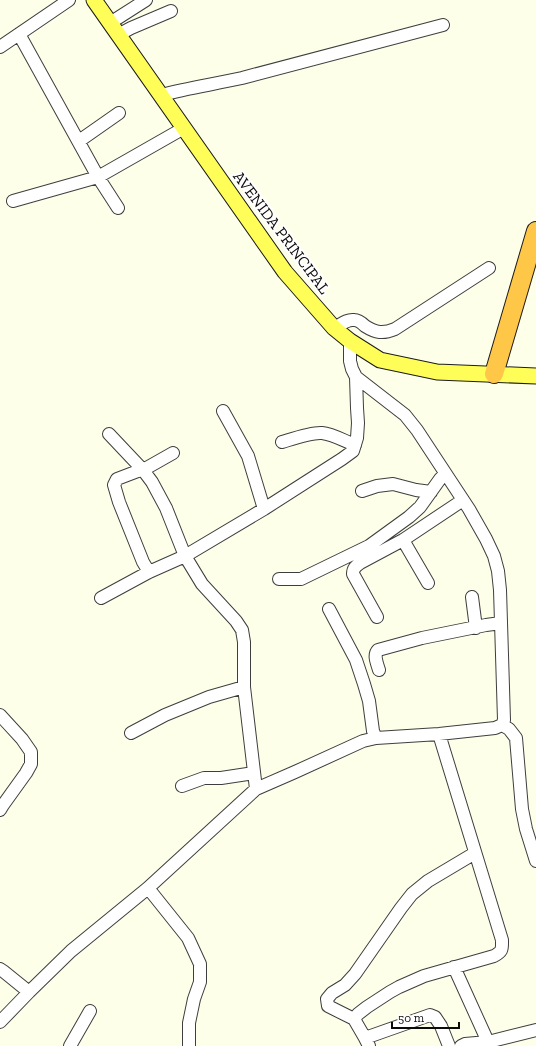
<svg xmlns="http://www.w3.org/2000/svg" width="536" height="1046" viewBox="0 0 536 1046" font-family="'Zilla Slab',serif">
  <rect width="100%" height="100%" fill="#feffe9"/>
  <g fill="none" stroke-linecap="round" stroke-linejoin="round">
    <g stroke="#3e3e3e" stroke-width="14">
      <path id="minor" d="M 110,23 L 146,0
        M 19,34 L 98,177 L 184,128
        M 118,35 L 131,28 L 171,11
        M 0,47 L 69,0
        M 161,95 C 188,88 215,84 242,78 L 443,25
        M 79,141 L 119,113
        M 13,201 L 98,177 L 118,208
        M 334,328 C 340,325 347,319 354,320 C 358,320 362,323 365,326 C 376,333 383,334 395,329 L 489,268
        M 223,411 L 248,456 L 264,509
        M 109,434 L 143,470 L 173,453
        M 282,442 C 292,439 312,432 322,433 C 333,434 344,441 355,445
        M 362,491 L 377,486 L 393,484 L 416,490 L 431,492
        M 403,540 L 428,583
        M 149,572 L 143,562 L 119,502 L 114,485 L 117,479 L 138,471 L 143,470 L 152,482 L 166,508 L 185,556 L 202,584 L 236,621 L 242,630 L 244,642 L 244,687 L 256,789
        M 279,579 L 301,579 L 369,546 L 409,517 L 420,507 L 440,479 L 445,474
        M 472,597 L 476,628
        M 101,598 L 149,572 L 185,556 L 264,509 L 342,459 L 353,451 L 357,438 L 358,423 L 357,408 L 356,377 L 352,369 L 350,361 L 350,341
        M 329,609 L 356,660 L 364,684 L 369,701 L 373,731 L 376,738
        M 377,617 L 353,574 C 353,568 356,566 360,563 L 403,540 L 463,500
        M 379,670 C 377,663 373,655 378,650 L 422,638 L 486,625 L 501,623
        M 0,715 L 22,739 L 31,752 L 31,764 L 26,773 L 3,805 L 0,810
        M 502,725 L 509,729 L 516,738 L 522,809 L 526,829 L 536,861
        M 131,733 L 165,715 L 209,697 L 244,687
        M 182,786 L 204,778 L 221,778 L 254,773
        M 148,888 L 188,938 L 200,964 L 200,982 L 194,999 L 189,1023 L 189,1046
        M 454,967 L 488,1042
        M 0,969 L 3,971 L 29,992
        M 354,1019 L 358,1014 L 367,1007 L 390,992 L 399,987 L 424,976 L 494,956 C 503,951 502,949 502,940 L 439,734
        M 0,1022 L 29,992 L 71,951 L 148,888 L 256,789 L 295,772 L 363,741 L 376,738 L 439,734 L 495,728 L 502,725 L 504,720 L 500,590 L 498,571 L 494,556 L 486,539 L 469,509 L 417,430 L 405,415 L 356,377
        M 365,1038 L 430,1015 L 435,1017 L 441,1026 L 449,1046
        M 70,1046 L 90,1011
        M 369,1046 L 365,1038 L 354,1019 L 328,1006 L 327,999 L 332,993 L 345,985 L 355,974 L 401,908 L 412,894 L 428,881 L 475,853
        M 461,1046 L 465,1044 L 488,1042 L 536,1030"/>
    </g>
    <g stroke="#1c1c1c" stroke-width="17">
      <path id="major" d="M 94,0 L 285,272 L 334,328 L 350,341 L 380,360 L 437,372 L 536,376"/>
    </g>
    <g stroke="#1c1c1c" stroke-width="20">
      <path id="highway" d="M 494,374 L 536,231"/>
    </g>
    <use href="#minor" stroke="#fff" stroke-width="12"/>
    <use href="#major" stroke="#fffe59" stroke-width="15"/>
    <use href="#highway" stroke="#ffc747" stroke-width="18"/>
  </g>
  <g text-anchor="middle" stroke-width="4" stroke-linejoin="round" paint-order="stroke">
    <g font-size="16" fill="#0b0b0b" stroke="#fff">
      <text transform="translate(282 232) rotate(53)" y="6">AVENIDA PRINCIPAL</text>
    </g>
  </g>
  <path d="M392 1022v6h67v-6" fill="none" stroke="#0b0b0b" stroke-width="2"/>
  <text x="398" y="1022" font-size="12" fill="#0b0b0b" stroke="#ffffff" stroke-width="3" paint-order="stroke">50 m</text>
</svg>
